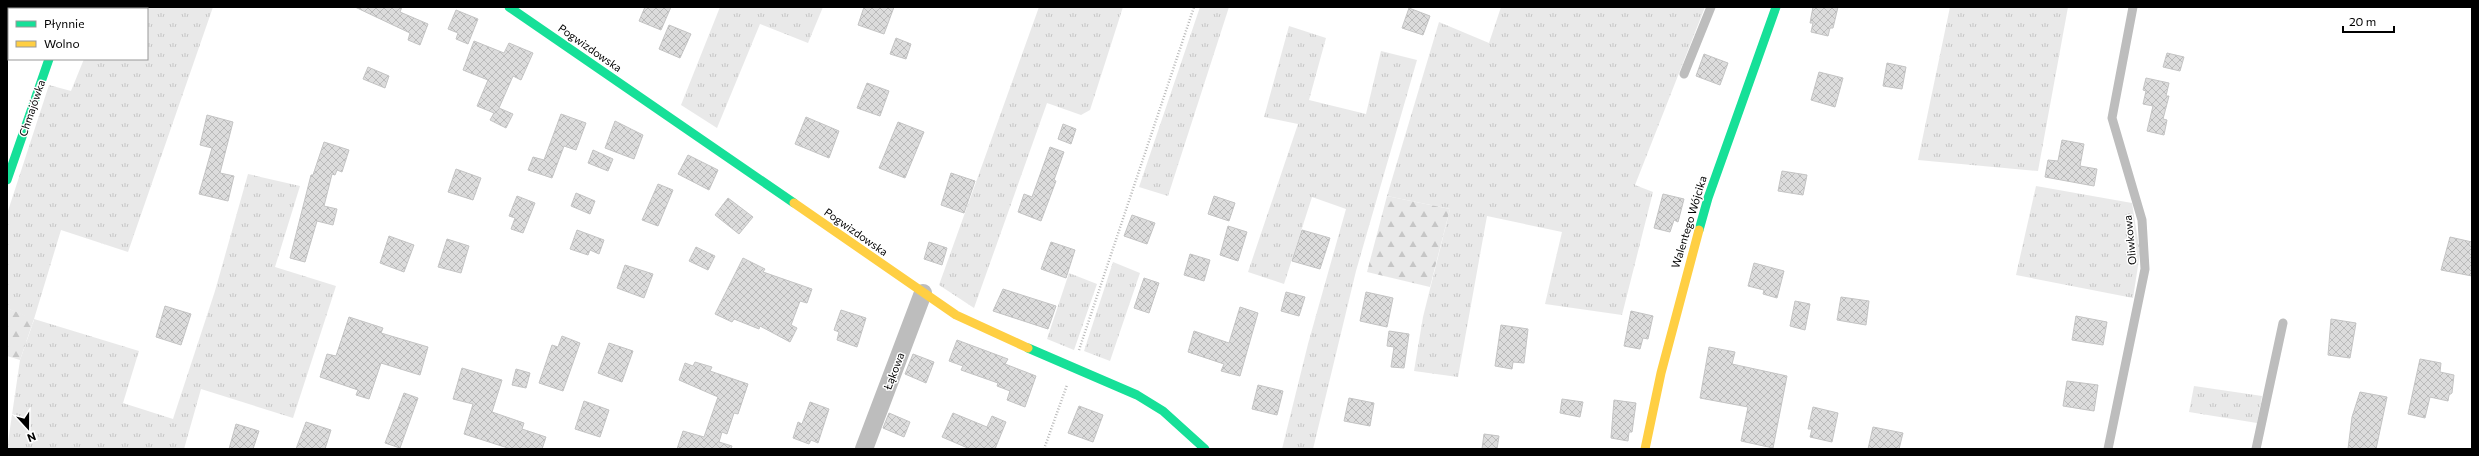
<svg xmlns="http://www.w3.org/2000/svg" width="2479" height="456" viewBox="0 0 2479 456" font-family="Commissioner,sans-serif">
  <defs>
    <pattern id="grass-tufts" width="24" height="20" patternUnits="userSpaceOnUse"><rect width="24" height="20" fill="#e9e9e9"/><path d="M3 7l-1-3M5 7V3M7 7l1-3M15 17l-1-3M17 17v-4M19 17l1-3" fill="none" stroke="#c6c6c6"/></pattern>
    <pattern id="forest-firs" width="22" height="20" patternUnits="userSpaceOnUse"><rect width="22" height="20" fill="#e9e9e9"/><path d="M5 1l3.5 6h-7zM16 11l3.5 6h-7z" fill="#c6c6c6"/></pattern>
    <pattern id="building-cross-hatch" width="8" height="8" patternUnits="userSpaceOnUse"><rect width="8" height="8" fill="#dcdcdc"/><path d="M0 0l8 8M0 8l8-8" fill="none" stroke="#bbb"/></pattern>
  </defs>
  <rect width="100%" height="100%" fill="#fff"/>
  <path fill="url(#grass-tufts)" d="M 132,7 L 213,7 L 128,252 L 61,230 L 34,319 L 139,351 L 123,403 L 173,419 L 215,291 L 248,174 L 300,186 L 275,267 L 336,286 L 293,418 L 201,389 L 184,449 L 7,449 L 20,360 L 34,320 L 7,308 L 7,214 L 49,85 L 71,91 L 84,59 L 147,59 L 147,9 L 131,9 Z
    M 720,7 L 823,7 L 808,43 L 760,24 L 717,128 L 681,105 Z
    M 1039,7 L 1123,7 L 1090,110 L 1081,115 L 1047,103 L 974,308 L 939,285 Z
    M 1200,7 L 1229,7 L 1168,196 L 1139,187 Z
    M 1501,7 L 1705,7 L 1635,185 L 1653,192 L 1622,315 L 1545,304 L 1562,232 L 1487,216 L 1458,377 L 1414,371 L 1423,317 L 1450,209 L 1387,196 L 1439,22 L 1489,43 Z
    M 1950,7 L 2068,7 L 2038,171 L 1918,160 Z
    M 1289,26 L 1326,38 L 1309,100 L 1366,114 L 1381,51 L 1417,60 L 1356,271 L 1313,449 L 1282,449 L 1308,344 L 1346,209 L 1312,197 L 1284,284 L 1248,272 L 1298,124 L 1264,117 Z
    M 2036,186 L 2132,203 L 2140,253 L 2133,298 L 2016,275 Z
    M 1113,262 L 1140,273 L 1110,361 L 1084,351 Z
    M 1069,273 L 1097,284 L 1074,350 L 1047,339 Z
    M 2194,386 L 2262,396 L 2257,423 L 2189,412 Z"/>
  <path fill="url(#forest-firs)" d="M 1387,196 L 1450,209 L 1430,287 L 1367,272 Z
    M 7,308 L 34,319 L 20,360 L 7,356 Z"/>
  <path fill="url(#building-cross-hatch)" stroke="#c4c4c4" d="M 355,7 L 402,7 L 400,12 L 428,24 L 420,45 L 408,40 L 410,33 Z
    M 645,7 L 671,7 L 661,30 L 639,21 Z
    M 864,7 L 894,7 L 884,34 L 858,25 Z
    M 1813,7 L 1838,7 L 1833,28 L 1830,28 L 1828,36 L 1811,32 L 1813,23 L 1810,23 Z
    M 1409,8 L 1430,16 L 1423,35 L 1402,28 Z
    M 456,10 L 478,19 L 468,44 L 456,39 L 458,33 L 448,29 Z
    M 669,25 L 691,34 L 680,58 L 659,49 Z
    M 896,38 L 911,44 L 906,59 L 890,54 Z
    M 474,41 L 504,53 L 509,43 L 533,53 L 521,80 L 513,76 L 499,108 L 513,114 L 506,128 L 490,120 L 494,113 L 477,106 L 488,80 L 463,70 Z
    M 2167,53 L 2184,57 L 2180,71 L 2163,67 Z
    M 1704,54 L 1728,63 L 1720,85 L 1696,76 Z
    M 1887,63 L 1906,67 L 1902,89 L 1883,86 Z
    M 368,67 L 389,76 L 385,88 L 363,79 Z
    M 1819,72 L 1843,78 L 1835,107 L 1811,100 Z
    M 2146,78 L 2169,83 L 2166,96 L 2169,96 L 2163,119 L 2167,120 L 2164,135 L 2147,131 L 2153,106 L 2143,104 L 2146,91 L 2143,90 Z
    M 867,83 L 889,91 L 880,116 L 857,108 Z
    M 561,114 L 586,123 L 576,150 L 564,146 L 552,178 L 528,170 L 533,157 L 544,160 Z
    M 207,115 L 233,122 L 220,173 L 234,176 L 228,201 L 199,194 L 212,148 L 200,145 Z
    M 806,117 L 839,131 L 829,158 L 795,144 Z
    M 615,121 L 643,135 L 634,159 L 605,148 Z
    M 898,122 L 924,132 L 905,178 L 879,168 Z
    M 1063,124 L 1076,129 L 1071,144 L 1058,139 Z
    M 2062,140 L 2084,144 L 2080,166 L 2097,169 L 2094,186 L 2045,177 L 2048,160 L 2058,161 Z
    M 324,142 L 349,150 L 342,172 L 337,170 L 335,175 L 332,174 L 324,206 L 337,209 L 333,225 L 317,221 L 305,262 L 290,258 L 311,175 L 313,175 Z
    M 1050,147 L 1064,152 L 1054,180 L 1056,181 L 1041,221 L 1018,212 L 1024,194 L 1032,197 Z
    M 593,150 L 613,159 L 608,171 L 588,163 Z
    M 688,155 L 718,170 L 709,190 L 678,174 Z
    M 456,169 L 481,178 L 473,200 L 448,192 Z
    M 1782,171 L 1807,175 L 1803,195 L 1778,191 Z
    M 951,173 L 975,181 L 964,213 L 941,205 Z
    M 658,184 L 673,190 L 658,226 L 642,220 Z
    M 576,193 L 595,201 L 590,214 L 571,206 Z
    M 1663,194 L 1684,199 L 1678,222 L 1674,220 L 1670,232 L 1654,228 Z
    M 517,196 L 535,203 L 523,233 L 511,229 L 515,218 L 509,216 Z
    M 1214,196 L 1235,203 L 1229,221 L 1208,214 Z
    M 728,198 L 753,217 L 739,234 L 715,215 Z
    M 1132,215 L 1155,223 L 1147,244 L 1124,236 Z
    M 1228,226 L 1247,232 L 1238,261 L 1220,255 Z
    M 577,230 L 604,240 L 599,254 L 590,250 L 588,255 L 570,249 Z
    M 1302,230 L 1330,238 L 1320,269 L 1292,261 Z
    M 389,236 L 414,245 L 404,272 L 380,263 Z
    M 2450,237 L 2472,242 L 2472,276 L 2441,270 Z
    M 447,239 L 469,246 L 461,273 L 438,267 Z
    M 929,242 L 947,248 L 942,265 L 924,259 Z
    M 1051,242 L 1075,250 L 1066,278 L 1041,269 Z
    M 696,247 L 715,256 L 708,270 L 689,261 Z
    M 1190,254 L 1210,260 L 1204,281 L 1184,275 Z
    M 743,258 L 765,269 L 763,272 L 812,289 L 807,303 L 800,301 L 791,325 L 797,328 L 790,342 L 760,326 L 759,329 L 734,319 L 732,322 L 715,314 Z
    M 1754,263 L 1784,271 L 1777,298 L 1763,294 L 1764,290 L 1748,286 Z
    M 625,265 L 653,274 L 644,298 L 617,288 Z
    M 1144,278 L 1159,283 L 1149,313 L 1134,308 Z
    M 1003,289 L 1056,306 L 1048,329 L 993,311 Z
    M 1286,292 L 1305,297 L 1299,316 L 1281,311 Z
    M 1366,292 L 1393,298 L 1387,327 L 1360,321 Z
    M 1841,297 L 1869,301 L 1866,325 L 1837,320 Z
    M 1795,301 L 1810,304 L 1805,330 L 1790,326 Z
    M 165,306 L 191,314 L 181,345 L 156,337 Z
    M 1240,307 L 1258,313 L 1240,376 L 1221,371 L 1224,364 L 1188,352 L 1194,331 L 1229,343 Z
    M 841,310 L 866,318 L 857,347 L 837,340 L 839,332 L 834,330 Z
    M 1631,311 L 1653,316 L 1648,339 L 1643,338 L 1640,349 L 1624,346 Z
    M 2076,316 L 2107,322 L 2103,345 L 2072,340 Z
    M 349,317 L 383,328 L 381,333 L 428,347 L 420,375 L 381,363 L 369,399 L 356,395 L 358,390 L 320,377 L 327,354 L 336,356 Z
    M 2331,319 L 2356,323 L 2350,358 L 2328,355 Z
    M 1501,325 L 1528,329 L 1524,363 L 1513,362 L 1512,369 L 1495,366 Z
    M 1389,331 L 1409,334 L 1404,368 L 1391,367 L 1394,347 L 1387,346 Z
    M 562,336 L 580,343 L 563,391 L 539,383 L 552,345 L 558,347 Z
    M 957,340 L 1008,359 L 1005,364 L 1036,376 L 1025,407 L 1007,400 L 1010,391 L 997,386 L 998,383 L 961,370 L 963,366 L 949,361 Z
    M 609,343 L 633,351 L 622,382 L 598,373 Z
    M 1709,347 L 1735,352 L 1732,364 L 1787,376 L 1773,448 L 1741,441 L 1748,407 L 1700,398 Z
    M 913,354 L 934,362 L 926,383 L 905,374 Z
    M 2420,359 L 2441,363 L 2440,372 L 2454,375 L 2452,393 L 2449,395 L 2448,401 L 2430,397 L 2425,418 L 2408,414 Z
    M 695,362 L 712,367 L 710,371 L 748,384 L 738,414 L 734,413 L 727,434 L 722,432 L 719,442 L 732,446 L 731,449 L 677,449 L 683,431 L 704,437 L 718,397 L 679,380 L 685,363 L 693,366 Z
    M 462,368 L 502,380 L 492,412 L 524,423 L 522,429 L 546,437 L 542,449 L 511,449 L 464,434 L 473,404 L 453,399 Z
    M 516,369 L 530,373 L 526,388 L 512,385 Z
    M 2067,381 L 2098,385 L 2094,411 L 2063,406 Z
    M 1258,385 L 1283,391 L 1277,415 L 1252,409 Z
    M 2360,392 L 2387,397 L 2376,449 L 2348,449 L 2352,417 Z
    M 404,393 L 418,398 L 400,448 L 385,443 Z
    M 1349,398 L 1374,403 L 1370,426 L 1344,421 Z
    M 1562,399 L 1583,402 L 1580,417 L 1560,413 Z
    M 1614,400 L 1636,403 L 1632,432 L 1629,432 L 1628,441 L 1611,438 Z
    M 584,401 L 609,410 L 600,437 L 575,429 Z
    M 810,402 L 829,409 L 818,443 L 811,440 L 809,444 L 793,438 L 798,422 L 802,424 Z
    M 1079,406 L 1103,415 L 1093,442 L 1068,433 Z
    M 1813,407 L 1838,413 L 1832,442 L 1810,437 L 1812,429 L 1808,429 Z
    M 889,413 L 910,422 L 904,437 L 883,428 Z
    M 953,413 L 987,427 L 992,416 L 1006,422 L 995,449 L 970,449 L 942,437 Z
    M 306,422 L 331,430 L 325,449 L 296,449 Z
    M 236,424 L 259,431 L 253,449 L 229,449 Z
    M 1873,427 L 1903,433 L 1899,449 L 1868,449 Z
    M 1484,434 L 1499,436 L 1497,449 L 1482,449 Z"/>
  <g fill="none" stroke-linecap="round" stroke-linejoin="round">
    <path stroke="#b8b8b8" stroke-width="2.5" stroke-dasharray="1 2" stroke-linecap="butt" d="M 1079,350 L 1194,7
      M 1044,449 L 1067,385"/>
    <path stroke="#bdbdbd" stroke-width="9" d="M 1684,74 L 1711,7
      M 2108,449 L 2145,269 L 2142,220 L 2112,118 L 2133,7
      M 2256,449 L 2283,323"/>
    <path stroke="#bdbdbd" stroke-width="18" d="M 67,9 L 68,7
      M 864,449 L 923,293"/>
    <path stroke="#16e098" stroke-width="9" d="M 509,7 L 794,203
      M 7,180 L 49,59
      M 1699,230 L 1708,198 L 1776,7
      M 1028,348 L 1137,395 L 1163,411 L 1205,449"/>
    <path stroke="#ffcf43" stroke-width="9" d="M 794,203 L 956,315 L 1028,348
      M 1645,449 L 1661,373 L 1699,230"/>
  </g>
  <g text-anchor="middle" stroke-width="3" stroke-linejoin="round" paint-order="stroke">
    <g font-size="11" fill="#000" stroke="#fff">
      <text transform="translate(590 48) rotate(35)" y="4">Pogwizdowska</text>
      <text transform="translate(32 108) rotate(-71)" y="4">Chmajówka</text>
      <text transform="translate(1689 222) rotate(-73)" y="4">Walentego Wójcika</text>
      <text transform="translate(856 232) rotate(35)" y="4">Pogwizdowska</text>
      <text transform="translate(2130 240) rotate(-96)" y="4">Oliwkowa</text>
      <text transform="translate(894 371) rotate(-69)" y="4">Łąkowa</text>
    </g>
  </g>
  <rect width="2479" height="456" fill="none" stroke="#000000" stroke-width="16"/>
  <rect x="8" y="8" width="140" height="52" fill="#ffffff" stroke="#999999"/>
  <rect x="16" y="21" width="20" height="6" fill="#16e098" stroke="#999999"/>
  <text x="44" y="28" font-size="12" fill="#000000">Płynnie</text>
  <rect x="16" y="41" width="20" height="6" fill="#ffcf43" stroke="#999999"/>
  <text x="44" y="48" font-size="12" fill="#000000">Wolno</text>
  <g transform="translate(28 428) rotate(159)" stroke="#ffffff" stroke-width="3" paint-order="stroke">
  <path d="M0-3L7 15L0 10L-7 15Z" fill="#000000"/>
  <text y="-6" font-size="11" font-weight="bold" text-anchor="middle" fill="#000000">N</text>
  </g>
  <path d="M2343 26v6h51v-6" fill="none" stroke="#000000" stroke-width="2"/>
  <text x="2349" y="26" font-size="12" fill="#000000" stroke="#ffffff" stroke-width="3" paint-order="stroke">20 m</text>
</svg>
